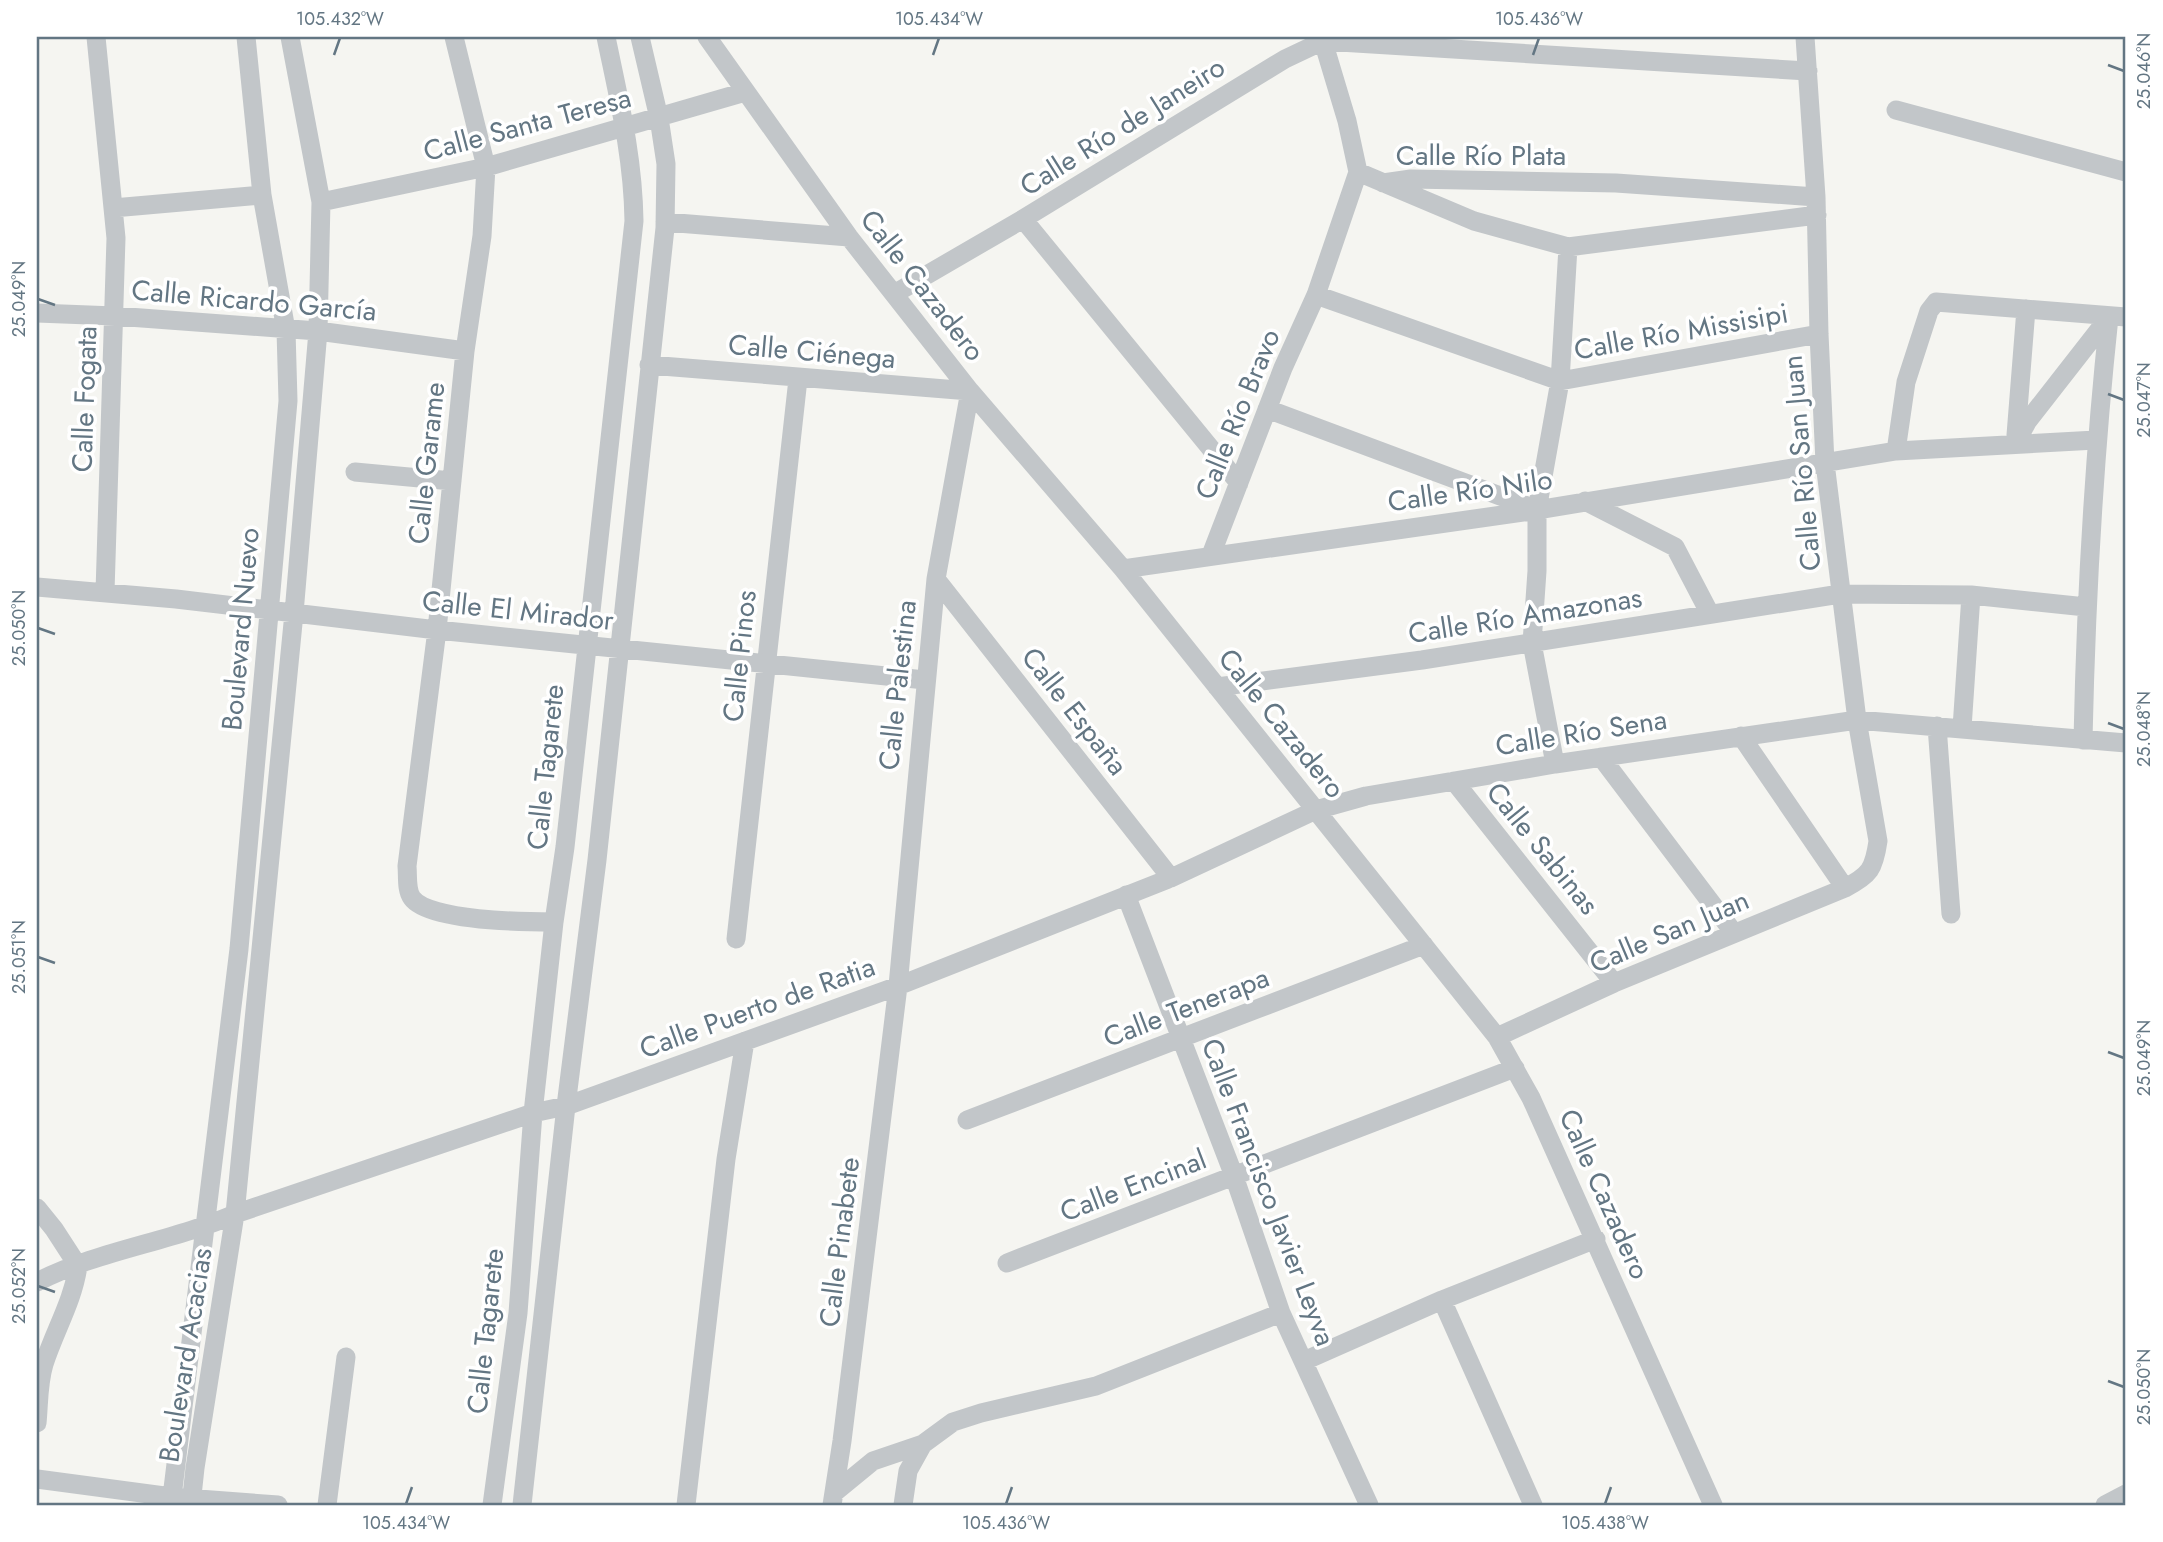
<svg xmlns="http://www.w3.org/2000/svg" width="2163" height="1542" viewBox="0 0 2163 1542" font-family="Jost,sans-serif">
  <rect width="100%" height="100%" fill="#f5f5f1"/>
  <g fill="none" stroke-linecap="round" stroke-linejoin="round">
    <path stroke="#c2c6c9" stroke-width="19" d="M 96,37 L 116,238 L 105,592
      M 454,37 L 486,167 L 482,236 L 465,351 L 437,630 L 407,866 C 408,876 406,890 412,898 C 428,921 526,922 554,922
      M 707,37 L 849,237 L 970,391 L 1123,569 L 1497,1037 L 1531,1098 L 1713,1505
      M 1323,41 L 1347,121 L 1358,172
      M 1896,110 L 2126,172
      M 1358,172 L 1474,221 L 1568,247 L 1817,215
      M 1383,183 L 1411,179 L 1616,183 L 1816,197
      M 321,202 L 486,167 L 745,92
      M 113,208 L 262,195
      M 1023,219 L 1239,483
      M 665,222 L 849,237
      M 894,294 L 1023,219 L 1285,59 L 1323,41 L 1808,71
      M 1316,295 L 1560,381 L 1819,334
      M 37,313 L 115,316 L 318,331 L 465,351
      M 649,365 L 970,391
      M 1267,409 L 1535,509
      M 2016,435 L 2026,309
      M 2016,443 L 2027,422 L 2109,317
      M 1896,451 L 1906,382 L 1929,311 L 1936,302 L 2126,317
      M 355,472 L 452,481
      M 1585,501 L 1675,547 L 1710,614
      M 1211,555 L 1283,368 L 1316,295 L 1358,172
      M 1123,569 L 1537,510 L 1896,451 L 2096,440
      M 936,579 L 1171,878
      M 37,587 L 176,599 L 437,630 L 925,680
      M 1217,687 L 1422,660 L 1840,594 L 1971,595 L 2086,607
      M 1937,726 L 1951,914
      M 1962,728 L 1971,595
      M 1741,736 L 1845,888
      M 2083,740 C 2086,598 2094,458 2109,317
      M 1601,757 L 1734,933
      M 1555,764 L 1532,643 L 1537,571 L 1537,510 L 1560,381 L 1568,247
      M 1454,781 L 1614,983
      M 1126,895 L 1234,1176 L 1281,1313 L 1369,1505
      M 736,939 L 798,379
      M 1497,1037 L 1614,983 L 1845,888 C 1870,875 1874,869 1878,841 L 1857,720 L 1825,463 L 1819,334 L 1816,197 L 1805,37
      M 967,1120 L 1424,945
      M 37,1208 L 54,1229 L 78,1266 C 73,1301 55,1330 44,1364 C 38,1384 39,1403 37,1423
      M 1007,1263 L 1515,1068
      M 37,1282 C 99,1250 171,1242 235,1214 L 533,1113 L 566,1106 L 898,986 L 1171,878 L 1316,810 L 1366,796 L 1555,764 L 1857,720 L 2126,743
      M 1442,1300 L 1533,1505
      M 1304,1361 L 1442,1300 L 1596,1239
      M 37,1479 L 172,1497 L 278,1505
      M 834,1493 L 873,1461 L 923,1444 L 953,1422 L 981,1413 L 1096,1386 L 1281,1313
      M 171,1505 L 239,949 L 288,401 L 286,330 L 262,195 L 246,37
      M 191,1505 L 195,1468 L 235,1214 L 294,613 L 318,331 L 321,202 L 290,37
      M 327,1505 L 346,1357
      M 492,1505 L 518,1313 L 533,1113 L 554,922 L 565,847 L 634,221 C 633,156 619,100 606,37
      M 522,1505 L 566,1106 L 597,860 L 665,228 L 666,164 L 659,118 L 640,37
      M 686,1505 L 726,1159 L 745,1041
      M 832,1505 L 842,1441 L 898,986 L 936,579 L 970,391
      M 903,1505 L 908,1471 L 923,1444
      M 2105,1505 L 2126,1494"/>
  </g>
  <path fill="none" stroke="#637683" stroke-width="2.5" d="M 334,55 L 340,38M 933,55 L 939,38M 1533,55 L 1539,38M 2108,65 L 2124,71M 38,299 L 55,305M 2108,394 L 2124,400M 38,628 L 55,634M 2108,723 L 2124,729M 38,957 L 55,963M 2108,1052 L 2124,1058M 38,1286 L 55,1292M 2108,1381 L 2124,1387M 406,1504 L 412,1487M 1006,1504 L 1012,1487M 1605,1504 L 1611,1487"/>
  <g text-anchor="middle" stroke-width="7" stroke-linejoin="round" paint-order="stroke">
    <g font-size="28" fill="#637683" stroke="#fff">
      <text transform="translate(527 124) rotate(-15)" y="10">Calle Santa Teresa</text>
      <text transform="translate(1122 126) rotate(-32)" y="10">Calle Río de Janeiro</text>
      <text x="1481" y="165">Calle Río Plata</text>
      <text transform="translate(923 285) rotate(52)" y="10">Calle Cazadero</text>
      <text transform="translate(254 300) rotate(5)" y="10">Calle Ricardo García</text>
      <text transform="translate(1681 331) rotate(-10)" y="10">Calle Río Missisipi</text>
      <text transform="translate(812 351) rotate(5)" y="10">Calle Ciénega</text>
      <text transform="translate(84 399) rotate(-88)" y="10">Calle Fogata</text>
      <text transform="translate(1237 414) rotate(-68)" y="10">Calle Río Bravo</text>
      <text transform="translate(426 463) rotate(-84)" y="10">Calle Garame</text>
      <text transform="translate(1801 463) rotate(-95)" y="10">Calle Río San Juan</text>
      <text transform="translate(1470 490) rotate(-8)" y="10">Calle Río Nilo</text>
      <text transform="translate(518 610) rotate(6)" y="10">Calle El Mirador</text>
      <text transform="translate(1525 615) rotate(-9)" y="10">Calle Río Amazonas</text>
      <text transform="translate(240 629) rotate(-85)" y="10">Boulevard Nuevo</text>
      <text transform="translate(739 656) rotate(-84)" y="10">Calle Pinos</text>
      <text transform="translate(897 685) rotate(-84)" y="10">Calle Palestina</text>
      <text transform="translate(1075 711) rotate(52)" y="10">Calle España</text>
      <text transform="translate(1282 723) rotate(51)" y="10">Calle Cazadero</text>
      <text transform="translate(1581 732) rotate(-9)" y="10">Calle Río Sena</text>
      <text transform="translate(545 767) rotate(-84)" y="10">Calle Tagarete</text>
      <text transform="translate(1543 848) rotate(51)" y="10">Calle Sabinas</text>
      <text transform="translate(1669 931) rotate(-23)" y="10">Calle San Juan</text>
      <text transform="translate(757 1007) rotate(-20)" y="10">Calle Puerto de Ratia</text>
      <text transform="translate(1186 1007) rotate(-21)" y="10">Calle Tenerapa</text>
      <text transform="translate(1133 1185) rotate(-21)" y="10">Calle Encinal</text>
      <text transform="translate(1269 1192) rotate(69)" y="10">Calle Francisco Javier Leyva</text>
      <text transform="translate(1605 1194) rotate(66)" y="10">Calle Cazadero</text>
      <text transform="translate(839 1242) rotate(-83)" y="10">Calle Pinabete</text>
      <text transform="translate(485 1331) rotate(-84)" y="10">Calle Tagarete</text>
      <text transform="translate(185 1355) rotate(-81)" y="10">Boulevard Acacias</text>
    </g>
  </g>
  <rect width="2163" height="1542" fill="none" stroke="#ffffff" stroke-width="77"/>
  <rect x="38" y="38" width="2086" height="1466" fill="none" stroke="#637683" stroke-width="2.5"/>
  <g font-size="18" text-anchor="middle" fill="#637683">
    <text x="340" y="25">105.432°W</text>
    <text x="939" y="25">105.434°W</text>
    <text x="1539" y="25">105.436°W</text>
    <text transform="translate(2144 71) rotate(-90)" y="6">25.046°N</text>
    <text transform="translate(19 299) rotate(-90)" y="6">25.049°N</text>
    <text transform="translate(2144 400) rotate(-90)" y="6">25.047°N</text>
    <text transform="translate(19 628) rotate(-90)" y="6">25.050°N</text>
    <text transform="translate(2144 729) rotate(-90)" y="6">25.048°N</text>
    <text transform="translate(19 957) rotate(-90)" y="6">25.051°N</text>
    <text transform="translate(2144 1058) rotate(-90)" y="6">25.049°N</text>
    <text transform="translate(19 1286) rotate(-90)" y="6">25.052°N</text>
    <text transform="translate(2144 1387) rotate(-90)" y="6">25.050°N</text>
    <text x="406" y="1529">105.434°W</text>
    <text x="1006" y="1529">105.436°W</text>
    <text x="1605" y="1529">105.438°W</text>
  </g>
</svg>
